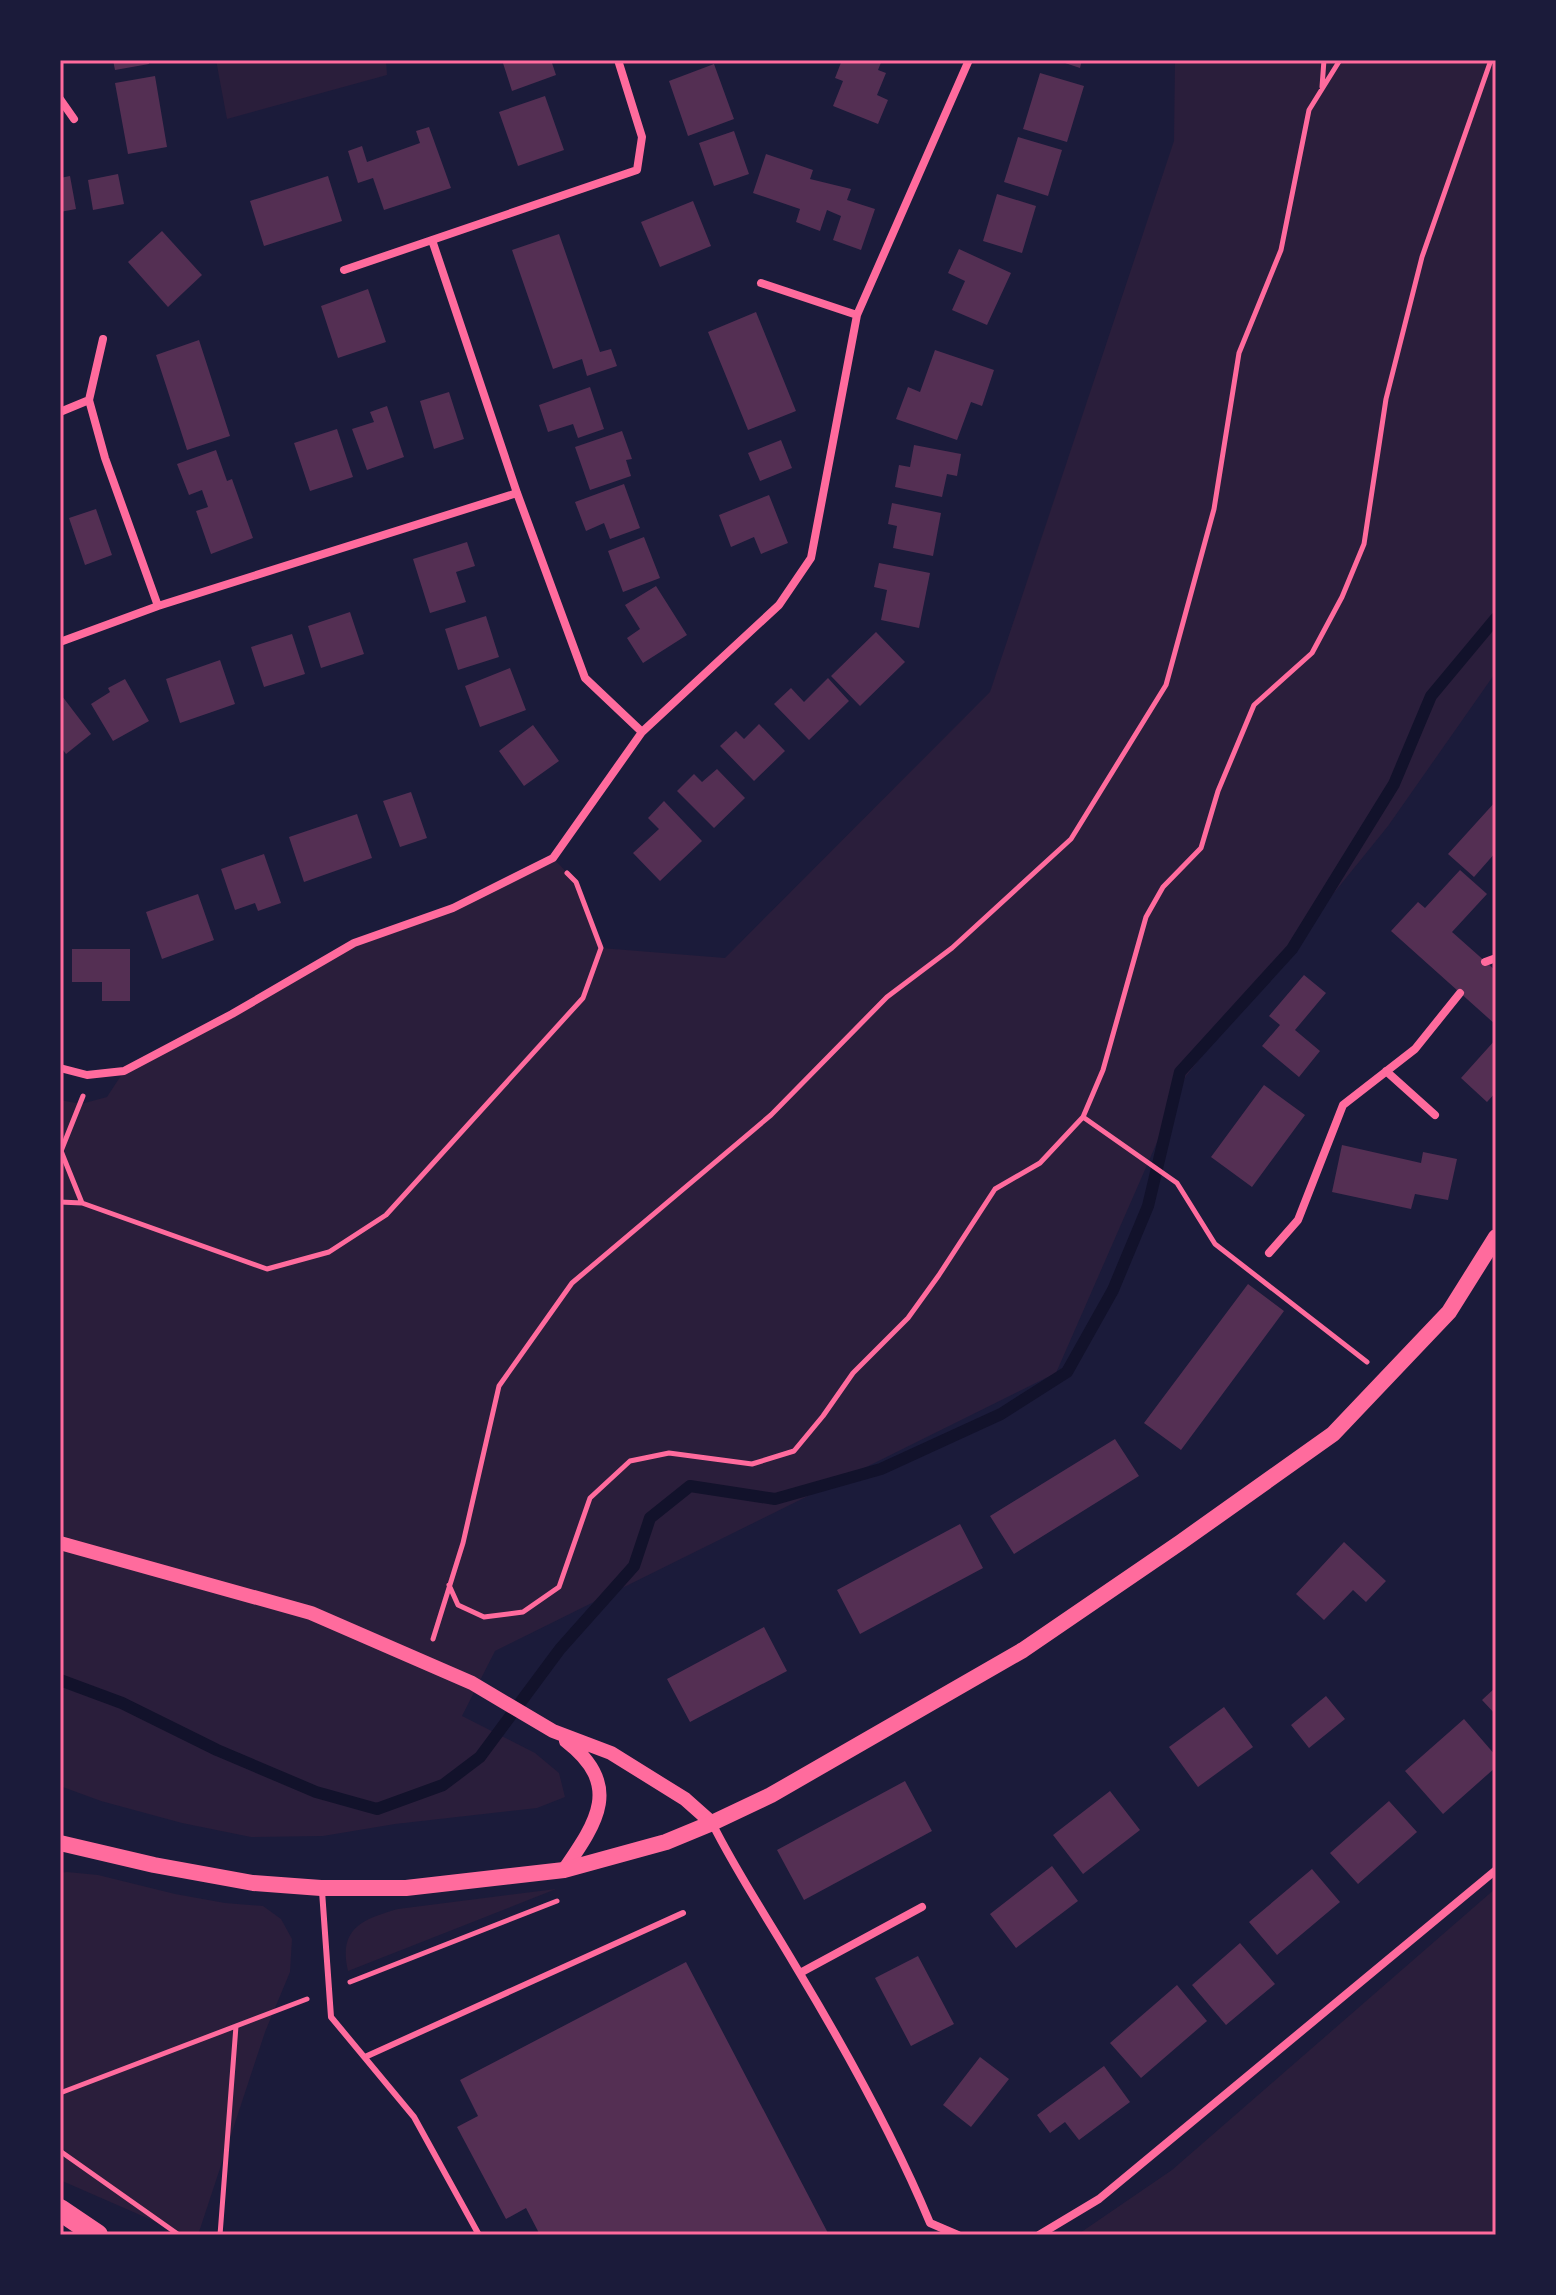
<svg xmlns="http://www.w3.org/2000/svg" width="1556" height="2295" viewBox="0 0 1556 2295" font-family="Lato,sans-serif">
  <rect width="100%" height="100%" fill="#1b1b3a"/>
  <path fill="#2a1e3b" d="M 216,60 L 386,60 L 387,75 L 227,119 Z
    M 1175,60 L 1496,60 L 1496,672 L 1388,826 L 1186,1076 L 1056,1373 L 495,1651 L 462,1716 L 535,1753 L 559,1773 L 565,1797 L 537,1808 L 395,1824 L 323,1836 L 251,1837 L 182,1823 L 101,1801 L 60,1786 L 60,1100 L 81,1104 L 107,1097 L 124,1071 L 354,943 L 453,908 L 553,858 L 576,882 L 601,948 L 725,958 L 990,692 L 1174,141 Z
    M 67,1872 L 98,1875 L 175,1894 L 225,1903 L 263,1906 L 281,1919 L 292,1939 L 290,1972 L 265,2032 L 198,2235 L 186,2235 L 60,2180 L 60,1873 Z
    M 1496,1888 L 1496,2235 L 1077,2235 L 1172,2170 Z
    M 556,1889 L 348,1971 C 338,1929 362,1919 398,1909 Z"/>
  <g fill="none" stroke-linecap="round" stroke-linejoin="round">
    <path stroke="#12122b" stroke-width="12" d="M 60,1680 L 122,1703 L 217,1750 L 316,1792 L 377,1809 L 443,1785 L 480,1757 L 560,1649 L 634,1566 L 650,1518 L 690,1486 L 775,1499 L 881,1469 L 1001,1414 L 1067,1372 L 1113,1290 L 1148,1206 L 1180,1072 L 1292,949 L 1394,784 L 1431,696 L 1496,618"/>
  </g>
  <path fill="#542f53" d="M 113,60 L 148,60 L 149,64 L 115,70 Z
    M 502,60 L 551,60 L 556,75 L 512,91 Z
    M 842,60 L 882,60 L 878,70 L 886,73 L 877,95 L 888,100 L 878,124 L 833,106 L 843,81 L 835,78 Z
    M 1056,60 L 1082,60 L 1080,68 Z
    M 714,64 L 734,119 L 688,136 L 669,81 Z
    M 1040,73 L 1084,86 L 1067,142 L 1023,129 Z
    M 155,76 L 167,147 L 128,154 L 115,83 Z
    M 545,96 L 564,150 L 518,166 L 499,112 Z
    M 429,127 L 451,188 L 384,210 L 373,178 L 358,183 L 348,151 L 362,146 L 367,162 L 420,143 L 416,131 Z
    M 734,131 L 749,174 L 714,186 L 699,143 Z
    M 1018,137 L 1062,150 L 1048,196 L 1004,182 Z
    M 766,154 L 813,170 L 810,179 L 851,189 L 847,200 L 875,209 L 861,250 L 833,240 L 841,216 L 827,210 L 820,231 L 796,222 L 800,209 L 753,193 Z
    M 118,174 L 124,204 L 93,210 L 88,180 Z
    M 70,176 L 76,209 L 60,212 L 60,178 Z
    M 328,176 L 342,221 L 264,246 L 250,201 Z
    M 997,194 L 1036,206 L 1022,253 L 983,241 Z
    M 693,201 L 711,246 L 660,267 L 641,222 Z
    M 162,231 L 202,275 L 168,307 L 128,262 Z
    M 559,234 L 600,352 L 611,349 L 617,366 L 587,376 L 582,359 L 553,369 L 512,250 Z
    M 959,249 L 1011,273 L 987,325 L 952,310 L 965,281 L 948,273 Z
    M 368,289 L 386,342 L 338,358 L 321,306 Z
    M 756,312 L 796,411 L 748,430 L 708,332 Z
    M 199,340 L 230,436 L 187,450 L 156,355 Z
    M 935,350 L 994,370 L 982,406 L 971,402 L 957,440 L 896,419 L 908,387 L 920,392 Z
    M 590,387 L 604,429 L 578,438 L 573,424 L 548,432 L 539,405 Z
    M 449,392 L 464,439 L 434,449 L 420,401 Z
    M 387,406 L 404,457 L 367,470 L 352,429 L 374,422 L 370,412 Z
    M 337,429 L 353,477 L 310,491 L 294,443 Z
    M 622,431 L 632,459 L 626,460 L 631,476 L 590,490 L 575,447 Z
    M 781,440 L 792,468 L 760,481 L 748,453 Z
    M 914,445 L 961,454 L 957,476 L 947,474 L 942,497 L 895,487 L 899,465 L 910,467 Z
    M 216,450 L 227,481 L 232,479 L 253,538 L 211,554 L 196,511 L 208,507 L 202,490 L 189,495 L 177,464 Z
    M 624,484 L 640,528 L 610,539 L 604,523 L 586,531 L 575,502 Z
    M 769,495 L 788,543 L 761,554 L 754,537 L 731,547 L 719,515 Z
    M 892,503 L 941,513 L 933,556 L 893,548 L 897,526 L 888,524 Z
    M 96,509 L 112,555 L 85,565 L 69,518 Z
    M 644,537 L 660,578 L 623,592 L 608,551 Z
    M 467,542 L 475,566 L 456,572 L 466,602 L 430,613 L 413,559 Z
    M 879,563 L 930,573 L 919,628 L 881,620 L 887,590 L 874,587 Z
    M 656,586 L 687,635 L 643,663 L 627,638 L 640,629 L 625,605 Z
    M 350,612 L 364,654 L 321,668 L 308,626 Z
    M 486,616 L 499,657 L 458,670 L 445,629 Z
    M 876,632 L 905,662 L 860,706 L 831,676 Z
    M 292,634 L 305,674 L 264,687 L 251,647 Z
    M 220,660 L 235,704 L 180,723 L 166,679 Z
    M 510,668 L 526,710 L 480,727 L 465,686 Z
    M 828,678 L 849,701 L 809,740 L 774,704 L 791,688 L 804,702 Z
    M 125,679 L 149,721 L 113,741 L 91,704 L 110,692 L 108,688 Z
    M 62,696 L 91,734 L 66,754 L 60,746 L 60,697 Z
    M 759,724 L 785,751 L 754,781 L 720,746 L 736,731 L 744,739 Z
    M 533,725 L 559,761 L 524,786 L 499,751 Z
    M 717,769 L 745,798 L 714,828 L 677,791 L 694,774 L 702,782 Z
    M 411,792 L 427,838 L 400,847 L 383,801 Z
    M 664,801 L 702,841 L 660,881 L 633,853 L 659,829 L 648,818 Z
    M 1496,801 L 1496,852 L 1474,877 L 1448,854 Z
    M 357,814 L 372,858 L 304,882 L 289,837 Z
    M 264,854 L 281,903 L 258,911 L 255,903 L 235,910 L 221,869 Z
    M 1460,870 L 1487,894 L 1452,932 L 1496,971 L 1496,1025 L 1391,931 L 1418,902 L 1425,908 Z
    M 198,894 L 214,940 L 162,959 L 146,912 Z
    M 72,949 L 130,949 L 130,1001 L 102,1001 L 102,982 L 72,982 Z
    M 1304,975 L 1326,993 L 1295,1030 L 1320,1051 L 1299,1077 L 1262,1046 L 1280,1025 L 1269,1016 Z
    M 1496,1039 L 1496,1092 L 1487,1102 L 1461,1078 Z
    M 1264,1085 L 1305,1115 L 1252,1187 L 1211,1157 Z
    M 1342,1145 L 1421,1163 L 1423,1152 L 1457,1159 L 1448,1200 L 1415,1194 L 1411,1209 L 1332,1192 Z
    M 1248,1284 L 1284,1311 L 1181,1450 L 1144,1423 Z
    M 1115,1439 L 1139,1476 L 1014,1554 L 990,1516 Z
    M 960,1524 L 983,1568 L 860,1634 L 837,1590 Z
    M 1344,1542 L 1386,1581 L 1366,1602 L 1353,1590 L 1324,1620 L 1296,1594 Z
    M 764,1627 L 787,1671 L 690,1722 L 667,1679 Z
    M 1496,1687 L 1496,1715 L 1482,1700 Z
    M 1326,1696 L 1345,1719 L 1309,1748 L 1291,1725 Z
    M 1224,1707 L 1253,1747 L 1198,1787 L 1169,1747 Z
    M 1464,1719 L 1496,1756 L 1496,1767 L 1443,1814 L 1405,1771 Z
    M 905,1781 L 932,1831 L 804,1900 L 777,1850 Z
    M 1110,1791 L 1140,1830 L 1083,1874 L 1053,1835 Z
    M 1389,1801 L 1417,1832 L 1358,1884 L 1330,1853 Z
    M 1052,1866 L 1078,1901 L 1016,1948 L 990,1914 Z
    M 1312,1869 L 1340,1902 L 1277,1955 L 1249,1922 Z
    M 1240,1943 L 1275,1984 L 1226,2025 L 1192,1985 Z
    M 918,1956 L 954,2024 L 911,2046 L 875,1978 Z
    M 686,1962 L 829,2235 L 540,2235 L 526,2208 L 506,2219 L 457,2127 L 478,2116 L 460,2080 Z
    M 1177,1985 L 1207,2021 L 1141,2078 L 1110,2043 Z
    M 980,2057 L 1009,2079 L 971,2127 L 943,2105 Z
    M 1104,2066 L 1130,2102 L 1079,2140 L 1065,2122 L 1050,2133 L 1037,2115 Z"/>
  <g fill="none" stroke-linecap="round" stroke-linejoin="round">
    <path stroke="#ff6b9d" stroke-width="5" d="M 1322,87 L 1324,60
      M 1083,1117 L 1177,1183 L 1215,1244 L 1367,1362
      M 60,1202 L 82,1203 L 267,1269 L 329,1252 L 386,1215 L 583,998 L 601,948 L 576,882 L 567,873
      M 82,1203 L 61,1151 L 83,1096
      M 449,1585 L 458,1605 L 484,1617 L 523,1612 L 559,1587 L 590,1498 L 630,1461 L 669,1453 L 752,1464 L 794,1451 L 823,1416 L 853,1373 L 908,1318 L 939,1275 L 995,1189 L 1040,1163 L 1083,1117 L 1103,1070 L 1146,917 L 1163,887 L 1201,848 L 1218,791 L 1254,705 L 1312,653 L 1342,597 L 1364,544 L 1386,399 L 1422,257 L 1491,60
      M 433,1639 L 463,1543 L 499,1386 L 572,1283 L 771,1115 L 887,997 L 952,948 L 1071,839 L 1166,685 L 1214,509 L 1239,353 L 1281,250 L 1309,110 L 1340,60
      M 350,1982 L 557,1901
      M 60,2093 L 307,1999
      M 60,2151 L 179,2235
      M 220,2235 L 236,2026"/>
    <path stroke="#ff6b9d" stroke-width="6" d="M 322,1891 L 331,2017 L 414,2117 L 479,2235
      M 365,2057 L 683,1913"/>
    <path stroke="#ff6b9d" stroke-width="8" d="M 618,60 L 642,137 L 637,170 L 432,240 L 517,493 L 585,678 L 642,732
      M 60,99 L 74,119
      M 344,270 L 432,240
      M 761,283 L 857,315
      M 103,339 L 89,400 L 105,458 L 158,606
      M 60,412 L 89,400
      M 60,642 L 158,606 L 517,493
      M 1485,962 L 1496,958
      M 60,1068 L 87,1075 L 124,1071 L 232,1014 L 354,943 L 453,908 L 553,858 L 642,732 L 779,605 L 811,558 L 857,315 L 969,60
      M 1386,1071 L 1435,1115
      M 1269,1253 L 1298,1220 L 1343,1105 L 1415,1049 L 1460,993
      M 712,1823 C 738,1875 770,1922 799,1972 C 847,2052 894,2136 930,2223 L 958,2235
      M 800,1973 L 922,1907
      M 1039,2235 L 1099,2199 L 1496,1870"/>
    <path stroke="#ff6b9d" stroke-width="14" d="M 60,1543 L 311,1613 L 472,1683 L 553,1731 L 611,1753 L 685,1799 L 712,1823
      M 564,1870 C 597,1822 623,1785 566,1741"/>
    <path stroke="#ff6b9d" stroke-width="16" d="M 60,1843 L 154,1865 L 253,1883 L 321,1888 L 406,1888 L 564,1870 L 666,1842 L 712,1823 L 771,1795 L 1023,1650 L 1181,1542 L 1333,1434 L 1449,1312 L 1496,1237"/>
    <path stroke="#ff6b9d" stroke-width="22" d="M 60,2210 L 97,2235"/>
  </g>
  <rect width="1556" height="2295" fill="none" stroke="#1b1b3a" stroke-width="124"/>
  <rect x="62" y="62" width="1432" height="2171" fill="none" stroke="#ff6b9d" stroke-width="3"/>
</svg>
